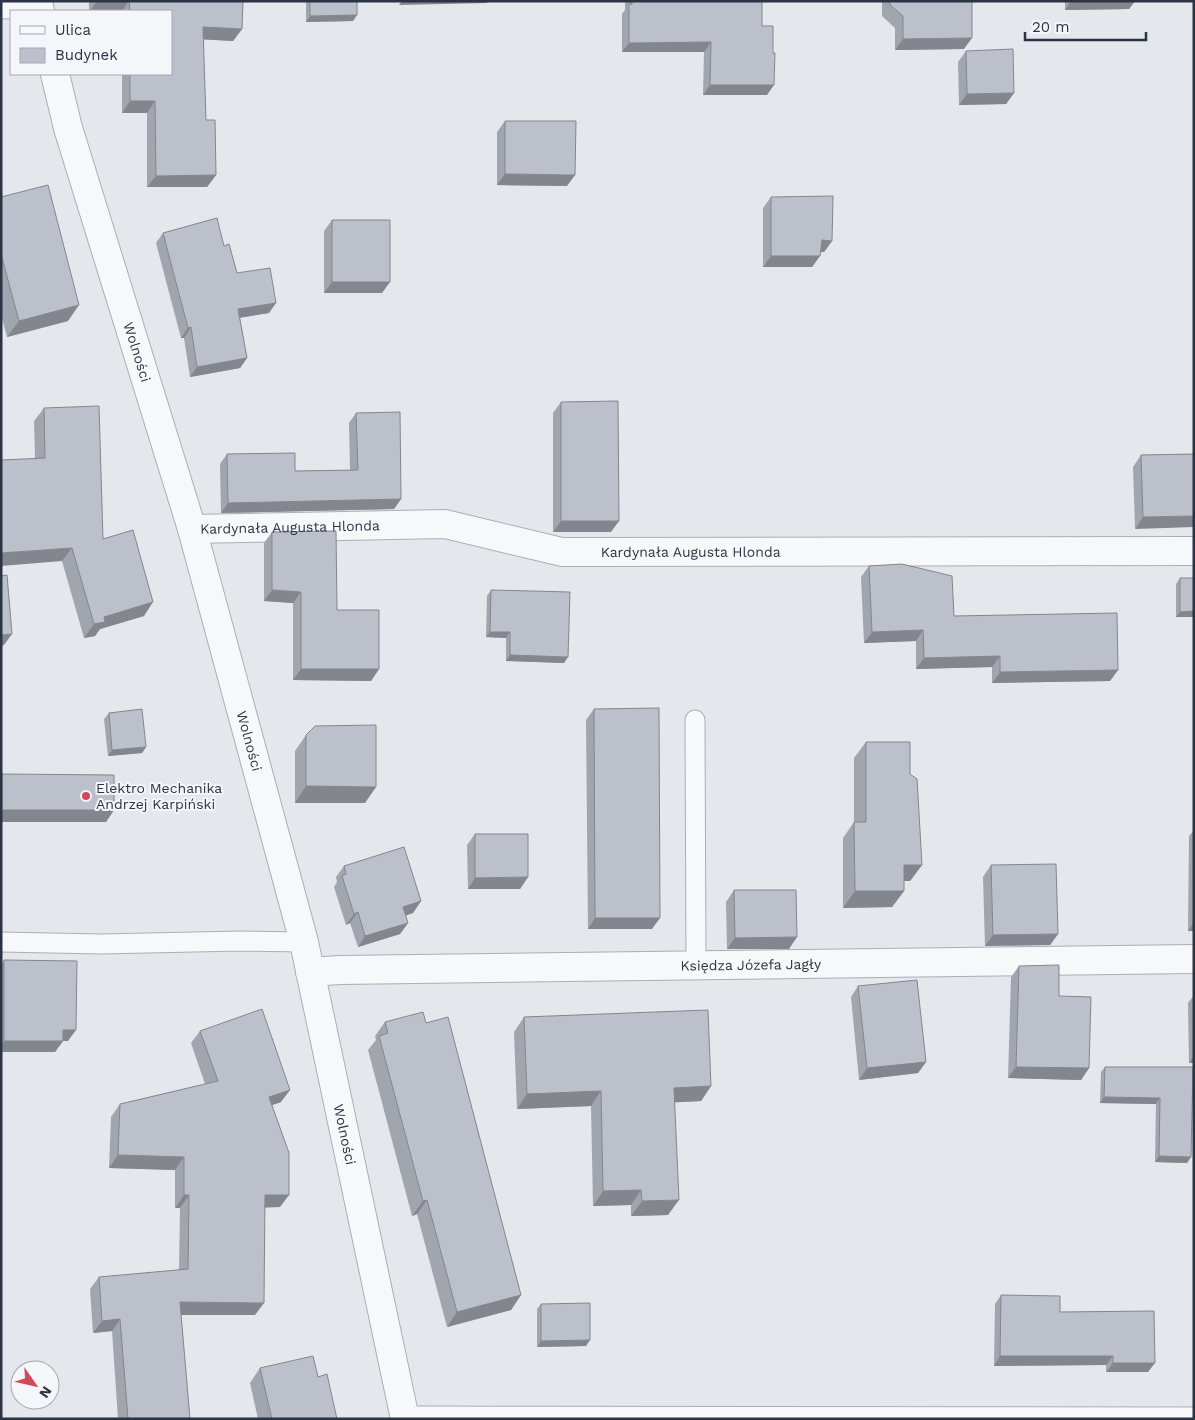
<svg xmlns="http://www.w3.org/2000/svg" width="1195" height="1420" viewBox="0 0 1195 1420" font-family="'Work Sans',sans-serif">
  <rect width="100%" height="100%" fill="#e4e7ec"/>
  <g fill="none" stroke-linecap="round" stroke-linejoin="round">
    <g stroke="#a9aeb7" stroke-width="21">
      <path id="lane" d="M 1,9 L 39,8
        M 695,720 L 696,965
        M 1,942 L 101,944 L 240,941 L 304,942
        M 405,1416 L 1194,1417"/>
    </g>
    <g stroke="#a9aeb7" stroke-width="30">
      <g id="street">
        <path d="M 38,1 L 40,11"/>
        <path id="s1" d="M 55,74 L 68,128 L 192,529 L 304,942 L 405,1419"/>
        <path id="s2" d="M 192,529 L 445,524 L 562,552 L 1194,551"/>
        <path id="s3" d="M 310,972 L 340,970 L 1194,959"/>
      </g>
    </g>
    <use href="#lane" stroke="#f7f8fa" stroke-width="19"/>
    <use href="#street" stroke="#f7f8fa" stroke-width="28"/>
  </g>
  <path fill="#a1a5ae" d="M 89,1 L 243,1 L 242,29 L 233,41 L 203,39 L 206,120 L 216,175 L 207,187 L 147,187 L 147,113 L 122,113 L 122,74 L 171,74 L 171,11 L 89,11 Z
    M 306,1 L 357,1 L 357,15 L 353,21 L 306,22 Z
    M 625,1 L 762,1 L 762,26 L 767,95 L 703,95 L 704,52 L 622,52 L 622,14 L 625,10 Z
    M 882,1 L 972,1 L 964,49 L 895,50 L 895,28 L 882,16 Z
    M 1065,1 L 1135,1 L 1129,9 L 1065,10 Z
    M 966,51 L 1014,93 L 1006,104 L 959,105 L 958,62 Z
    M 505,121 L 567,186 L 497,185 L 497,132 Z
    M 1,197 L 68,321 L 7,337 L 1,314 Z
    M 771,197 L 832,241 L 824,252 L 820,252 L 820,256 L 812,267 L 763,267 L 763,208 Z
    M 332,220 L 382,293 L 324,293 L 324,231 Z
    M 163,233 L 224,246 L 237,273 L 269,313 L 240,318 L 247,358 L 240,368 L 190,377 L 184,338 L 181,338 L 156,243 Z
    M 561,402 L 611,532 L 553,532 L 553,413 Z
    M 44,408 L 103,539 L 144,616 L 100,629 L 95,636 L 84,638 L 62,561 L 35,458 L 34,421 Z
    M 356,413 L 401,499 L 394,509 L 221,513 L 220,464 L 227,454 L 295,471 L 350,470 L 349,423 Z
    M 1194,454 L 1135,529 L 1133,467 L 1141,455 Z
    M 272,532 L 337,610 L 379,669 L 371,681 L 293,680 L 293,603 L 264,601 L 264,543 Z
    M 869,566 L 954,616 L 1118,670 L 1110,681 L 992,683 L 992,667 L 916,669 L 916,641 L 864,643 L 861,577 Z
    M 1180,578 L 1194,578 L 1194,617 L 1176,617 L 1176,584 Z
    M 491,590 L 564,663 L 506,661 L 506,638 L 486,637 L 487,596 Z
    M 594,709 L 652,929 L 588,929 L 586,720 Z
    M 109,713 L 146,747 L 142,753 L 108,756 L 104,719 Z
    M 306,735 L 365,803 L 295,803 L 295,751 Z
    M 866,742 L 910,774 L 922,865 L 910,881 L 904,881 L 904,891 L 892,907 L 843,908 L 843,838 L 854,822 L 854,758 Z
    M 2,774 L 114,810 L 106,822 L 1,822 L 1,776 Z
    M 1194,830 L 1194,931 L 1188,931 L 1189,836 Z
    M 475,834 L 528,877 L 520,889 L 468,889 L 467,845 Z
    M 991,865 L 1058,934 L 1050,945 L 985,946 L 983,877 Z
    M 344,866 L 421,901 L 413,913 L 406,915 L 408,923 L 400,934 L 358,947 L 350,923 L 346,925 L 334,887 L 337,882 L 336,877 Z
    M 734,890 L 789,949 L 727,949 L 726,902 Z
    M 4,960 L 68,1041 L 63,1041 L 55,1052 L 1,1052 L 1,965 Z
    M 1019,966 L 1059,996 L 1089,1068 L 1081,1080 L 1008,1078 L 1011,977 Z
    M 858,986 L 926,1062 L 918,1073 L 859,1080 L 851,997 Z
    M 1194,995 L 1194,1063 L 1189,1063 L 1188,1003 Z
    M 524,1017 L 711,1086 L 701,1101 L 675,1102 L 668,1215 L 631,1216 L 631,1205 L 593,1206 L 591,1106 L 517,1109 L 514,1032 Z
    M 385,1022 L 426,1023 L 521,1295 L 511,1310 L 447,1327 L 417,1214 L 412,1216 L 368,1050 L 376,1040 L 375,1036 Z
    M 200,1031 L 281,1102 L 272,1105 L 280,1207 L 265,1207 L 255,1315 L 181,1315 L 190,1419 L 118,1419 L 112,1331 L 93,1333 L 90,1289 L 99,1277 L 179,1270 L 180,1208 L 175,1208 L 175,1170 L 109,1168 L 111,1117 L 120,1104 L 205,1084 L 191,1043 Z
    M 1105,1067 L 1193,1067 L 1191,1157 L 1187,1163 L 1155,1162 L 1156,1104 L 1100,1103 L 1101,1072 Z
    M 1001,1295 L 1060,1312 L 1148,1372 L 1106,1372 L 1106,1365 L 994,1366 L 995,1304 Z
    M 541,1304 L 586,1346 L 537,1347 L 537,1309 Z
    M 260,1368 L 318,1377 L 337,1419 L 258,1419 L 250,1383 Z"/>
  <path fill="#83868d" d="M 97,1 L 129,1 L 122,11 L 90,11 Z
    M 402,1 L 488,1 L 487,3 L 399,5 Z
    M 1071,1 L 1135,1 L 1129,9 L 1065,10 Z
    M 357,15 L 353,21 L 306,22 L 310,16 Z
    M 203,27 L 242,29 L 233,41 L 194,39 Z
    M 972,38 L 964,49 L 895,50 L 903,39 Z
    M 711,42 L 704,52 L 622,52 L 629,43 Z
    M 710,85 L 774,85 L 767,95 L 703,95 Z
    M 1014,93 L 1006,104 L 959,105 L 967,94 Z
    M 130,101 L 155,101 L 147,113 L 122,113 Z
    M 505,174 L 575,175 L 567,186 L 497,185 Z
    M 216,175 L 207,187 L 147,187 L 156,176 Z
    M 822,240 L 832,241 L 824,252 L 814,252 Z
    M 771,256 L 820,256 L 812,267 L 763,267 Z
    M 332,282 L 390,282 L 382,293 L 324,293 Z
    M 276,303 L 269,313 L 231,319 L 238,309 Z
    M 79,305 L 68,321 L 7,337 L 19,321 Z
    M 191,327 L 184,338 L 181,338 L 188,328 Z
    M 247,358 L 240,368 L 190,377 L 197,367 Z
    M 401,499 L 394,509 L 221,513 L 228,503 Z
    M 1194,516 L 1194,527 L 1135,529 L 1143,517 Z
    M 561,521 L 619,521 L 611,532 L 553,532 Z
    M 72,548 L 62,561 L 1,566 L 1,553 Z
    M 272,590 L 301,592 L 293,603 L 264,601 Z
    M 153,602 L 144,616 L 100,629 L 95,636 L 84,638 L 94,624 L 104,617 Z
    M 1194,611 L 1194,617 L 1176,617 L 1180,612 Z
    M 923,630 L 916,641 L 864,643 L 872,632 Z
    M 490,632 L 510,632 L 506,638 L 486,637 Z
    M 12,634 L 4,645 L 1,646 L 1,635 Z
    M 510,655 L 568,657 L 564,663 L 506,661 Z
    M 1000,656 L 992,667 L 916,669 L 924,658 Z
    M 301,669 L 379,669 L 371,681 L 293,680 Z
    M 1118,670 L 1110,681 L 992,683 L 1000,672 Z
    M 146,747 L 142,753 L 108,756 L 112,750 Z
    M 306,786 L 376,787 L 365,803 L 295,803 Z
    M 2,810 L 114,810 L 106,822 L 1,822 L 1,812 Z
    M 904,865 L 922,865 L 910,881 L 892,881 Z
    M 528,877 L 520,889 L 468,889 L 475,878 Z
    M 855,891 L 904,891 L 892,907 L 843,908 Z
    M 421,901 L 413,913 L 396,919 L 403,907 Z
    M 358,912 L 350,923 L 346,925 L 354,914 Z
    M 595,918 L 660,918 L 652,929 L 588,929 Z
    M 1194,922 L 1194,931 L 1188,931 Z
    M 408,923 L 400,934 L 358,947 L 365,936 Z
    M 1058,934 L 1050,945 L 985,946 L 993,935 Z
    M 797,937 L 789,949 L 727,949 L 735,938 Z
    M 63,1030 L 76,1030 L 68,1041 L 60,1041 L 63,1041 L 55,1052 L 1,1052 L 1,1044 L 4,1041 Z
    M 1194,1056 L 1194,1063 L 1189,1063 Z
    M 926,1062 L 918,1073 L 859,1080 L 867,1068 Z
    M 1016,1067 L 1089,1068 L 1081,1080 L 1008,1078 Z
    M 711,1086 L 701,1101 L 664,1103 L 674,1088 Z
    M 290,1090 L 281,1102 L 260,1109 L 269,1097 Z
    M 601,1091 L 591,1106 L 517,1109 L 527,1094 Z
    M 1104,1097 L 1160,1098 L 1156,1104 L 1100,1103 Z
    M 118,1155 L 184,1157 L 175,1170 L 109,1168 Z
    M 1159,1156 L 1191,1157 L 1187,1163 L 1155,1162 Z
    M 641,1190 L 631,1205 L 593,1206 L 603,1191 Z
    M 184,1195 L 189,1195 L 180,1208 L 175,1208 Z
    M 265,1195 L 289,1195 L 280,1207 L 256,1208 Z
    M 427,1200 L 417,1214 L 412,1216 L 423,1201 Z
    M 679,1200 L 668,1215 L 631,1216 L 642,1201 Z
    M 521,1295 L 511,1310 L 447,1327 L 457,1312 Z
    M 180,1302 L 264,1303 L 255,1315 L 171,1315 Z
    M 120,1319 L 112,1331 L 93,1333 L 102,1321 Z
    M 590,1340 L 586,1346 L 537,1347 L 541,1341 Z
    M 1000,1356 L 1113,1356 L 1106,1365 L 994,1366 Z
    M 1113,1363 L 1155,1363 L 1148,1372 L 1106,1372 Z"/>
  <path fill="#bbc0ca" stroke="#83868d" d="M 129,1 L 243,1 L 242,29 L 203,27 L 206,120 L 215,120 L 216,175 L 156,176 L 155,101 L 130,101 L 130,74 L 171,74 L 171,11 L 130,11 Z
    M 310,1 L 357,1 L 357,15 L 310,16 Z
    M 632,1 L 762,1 L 762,26 L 773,26 L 773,53 L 775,53 L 774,85 L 710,85 L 711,42 L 629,43 L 629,4 L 632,4 Z
    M 890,1 L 972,1 L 972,38 L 903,39 L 903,16 L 890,5 Z
    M 1013,49 L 1014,93 L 967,94 L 966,51 Z
    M 505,121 L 576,121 L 575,175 L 505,174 Z
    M 48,185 L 79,305 L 19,321 L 1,254 L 1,197 Z
    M 833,196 L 832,241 L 822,240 L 820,256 L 771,256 L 771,197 Z
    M 217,218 L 224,246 L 229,244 L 237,273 L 270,268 L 276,303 L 238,309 L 247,358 L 197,367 L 191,327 L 188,328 L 163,233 Z
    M 332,220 L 390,220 L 390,282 L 332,282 Z
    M 618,401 L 619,521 L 561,521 L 561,402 Z
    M 99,406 L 103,539 L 133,530 L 153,602 L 104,617 L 105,622 L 94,624 L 72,548 L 1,553 L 1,460 L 45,458 L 44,408 Z
    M 400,412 L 401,499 L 228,503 L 227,454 L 295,453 L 295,471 L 358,470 L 356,413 Z
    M 1194,454 L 1194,516 L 1143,517 L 1141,455 Z
    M 336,531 L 337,610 L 379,610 L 379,669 L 301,669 L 301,592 L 272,590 L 272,532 Z
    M 902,564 L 952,576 L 954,616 L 1117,613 L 1118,670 L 1000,672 L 1000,656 L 924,658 L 923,630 L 872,632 L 869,566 Z
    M 7,575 L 12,634 L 1,635 L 1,576 Z
    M 1180,578 L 1194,578 L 1194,611 L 1180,612 Z
    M 491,590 L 570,592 L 568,657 L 510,655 L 510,632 L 490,632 Z
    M 659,708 L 660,918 L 595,918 L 594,709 Z
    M 142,709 L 146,747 L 112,750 L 109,713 Z
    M 376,725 L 376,787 L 306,786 L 306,735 L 315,726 Z
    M 866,742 L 910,742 L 910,774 L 917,779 L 922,865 L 904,865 L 904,891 L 855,891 L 854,822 L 866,822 Z
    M 2,774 L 114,775 L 114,810 L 2,810 Z
    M 475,834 L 528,834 L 528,877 L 475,878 Z
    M 404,847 L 421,901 L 403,907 L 408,923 L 365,936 L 358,912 L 354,914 L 342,876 L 346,874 L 344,866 Z
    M 1056,864 L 1058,934 L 993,935 L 991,865 Z
    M 734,890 L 796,890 L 797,937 L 735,938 Z
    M 4,960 L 77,961 L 76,1030 L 63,1030 L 63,1041 L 4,1041 Z
    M 1059,965 L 1059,996 L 1091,997 L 1089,1068 L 1016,1067 L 1019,966 Z
    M 917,980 L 926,1062 L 867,1068 L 858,986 Z
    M 262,1009 L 290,1090 L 269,1097 L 289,1153 L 289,1195 L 265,1195 L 264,1303 L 180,1302 L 190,1419 L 128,1419 L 120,1319 L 102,1321 L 99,1277 L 188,1269 L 189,1195 L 184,1195 L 184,1157 L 118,1155 L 120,1104 L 218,1081 L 200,1031 Z
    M 708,1010 L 711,1086 L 674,1088 L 679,1200 L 642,1201 L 641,1190 L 603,1191 L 601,1091 L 527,1094 L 524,1017 Z
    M 423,1012 L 426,1023 L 448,1017 L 521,1295 L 457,1312 L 427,1200 L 423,1201 L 379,1036 L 388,1033 L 385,1022 Z
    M 1105,1067 L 1193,1067 L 1191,1157 L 1159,1156 L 1160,1098 L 1104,1097 Z
    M 1001,1295 L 1060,1296 L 1060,1312 L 1154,1311 L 1155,1363 L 1113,1363 L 1113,1356 L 1000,1356 Z
    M 590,1303 L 590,1340 L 541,1341 L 541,1304 Z
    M 313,1356 L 318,1377 L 327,1374 L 337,1419 L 272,1419 L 260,1368 Z"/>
  <circle fill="#d1495b" stroke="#f4f6f9" stroke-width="2" cx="86" cy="796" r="5"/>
  <g text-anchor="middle" stroke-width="4" stroke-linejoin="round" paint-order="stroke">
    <g font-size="14" fill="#2b3445" stroke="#f4f6f9">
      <text dy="5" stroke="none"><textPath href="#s1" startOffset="290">Wolności</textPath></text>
      <text dy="5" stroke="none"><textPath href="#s2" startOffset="98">Kardynała Augusta Hlonda</textPath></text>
      <text dy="5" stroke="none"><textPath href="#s2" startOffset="502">Kardynała Augusta Hlonda</textPath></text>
      <text dy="5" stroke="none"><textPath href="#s1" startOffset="695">Wolności</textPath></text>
      <text dy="5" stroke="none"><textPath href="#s3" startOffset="441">Księdza Józefa Jagły</textPath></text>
      <text dy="5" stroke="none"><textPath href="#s1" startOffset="1100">Wolności</textPath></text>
    </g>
    <g font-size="14" fill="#2b3445" stroke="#f4f6f9" text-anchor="start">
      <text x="96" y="793">Elektro Mechanika<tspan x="96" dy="16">Andrzej Karpiński</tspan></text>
    </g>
  </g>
  <rect width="1195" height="1420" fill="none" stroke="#2b3445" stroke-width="5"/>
  <rect x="10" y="10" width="162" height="65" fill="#f4f6f9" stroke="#a4a8b1"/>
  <rect x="20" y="26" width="25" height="8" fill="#f7f8fa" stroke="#a4a8b1"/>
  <text x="55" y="35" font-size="15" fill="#2b3445">Ulica</text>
  <rect x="20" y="48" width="25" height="15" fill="#bbc0ca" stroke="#a4a8b1"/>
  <text x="55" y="60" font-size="15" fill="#2b3445">Budynek</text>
  <g transform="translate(35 1385) rotate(124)"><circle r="24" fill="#f4f6f9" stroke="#a4a8b1"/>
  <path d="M0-4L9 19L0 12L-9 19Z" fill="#d1495b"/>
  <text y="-8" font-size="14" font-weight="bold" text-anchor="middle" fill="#2b3445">N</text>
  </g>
  <path d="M1025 32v8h121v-8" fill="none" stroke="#2b3445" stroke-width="2.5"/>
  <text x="1032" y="32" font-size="15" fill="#2b3445" stroke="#f4f6f9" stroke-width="4" paint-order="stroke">20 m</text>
</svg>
